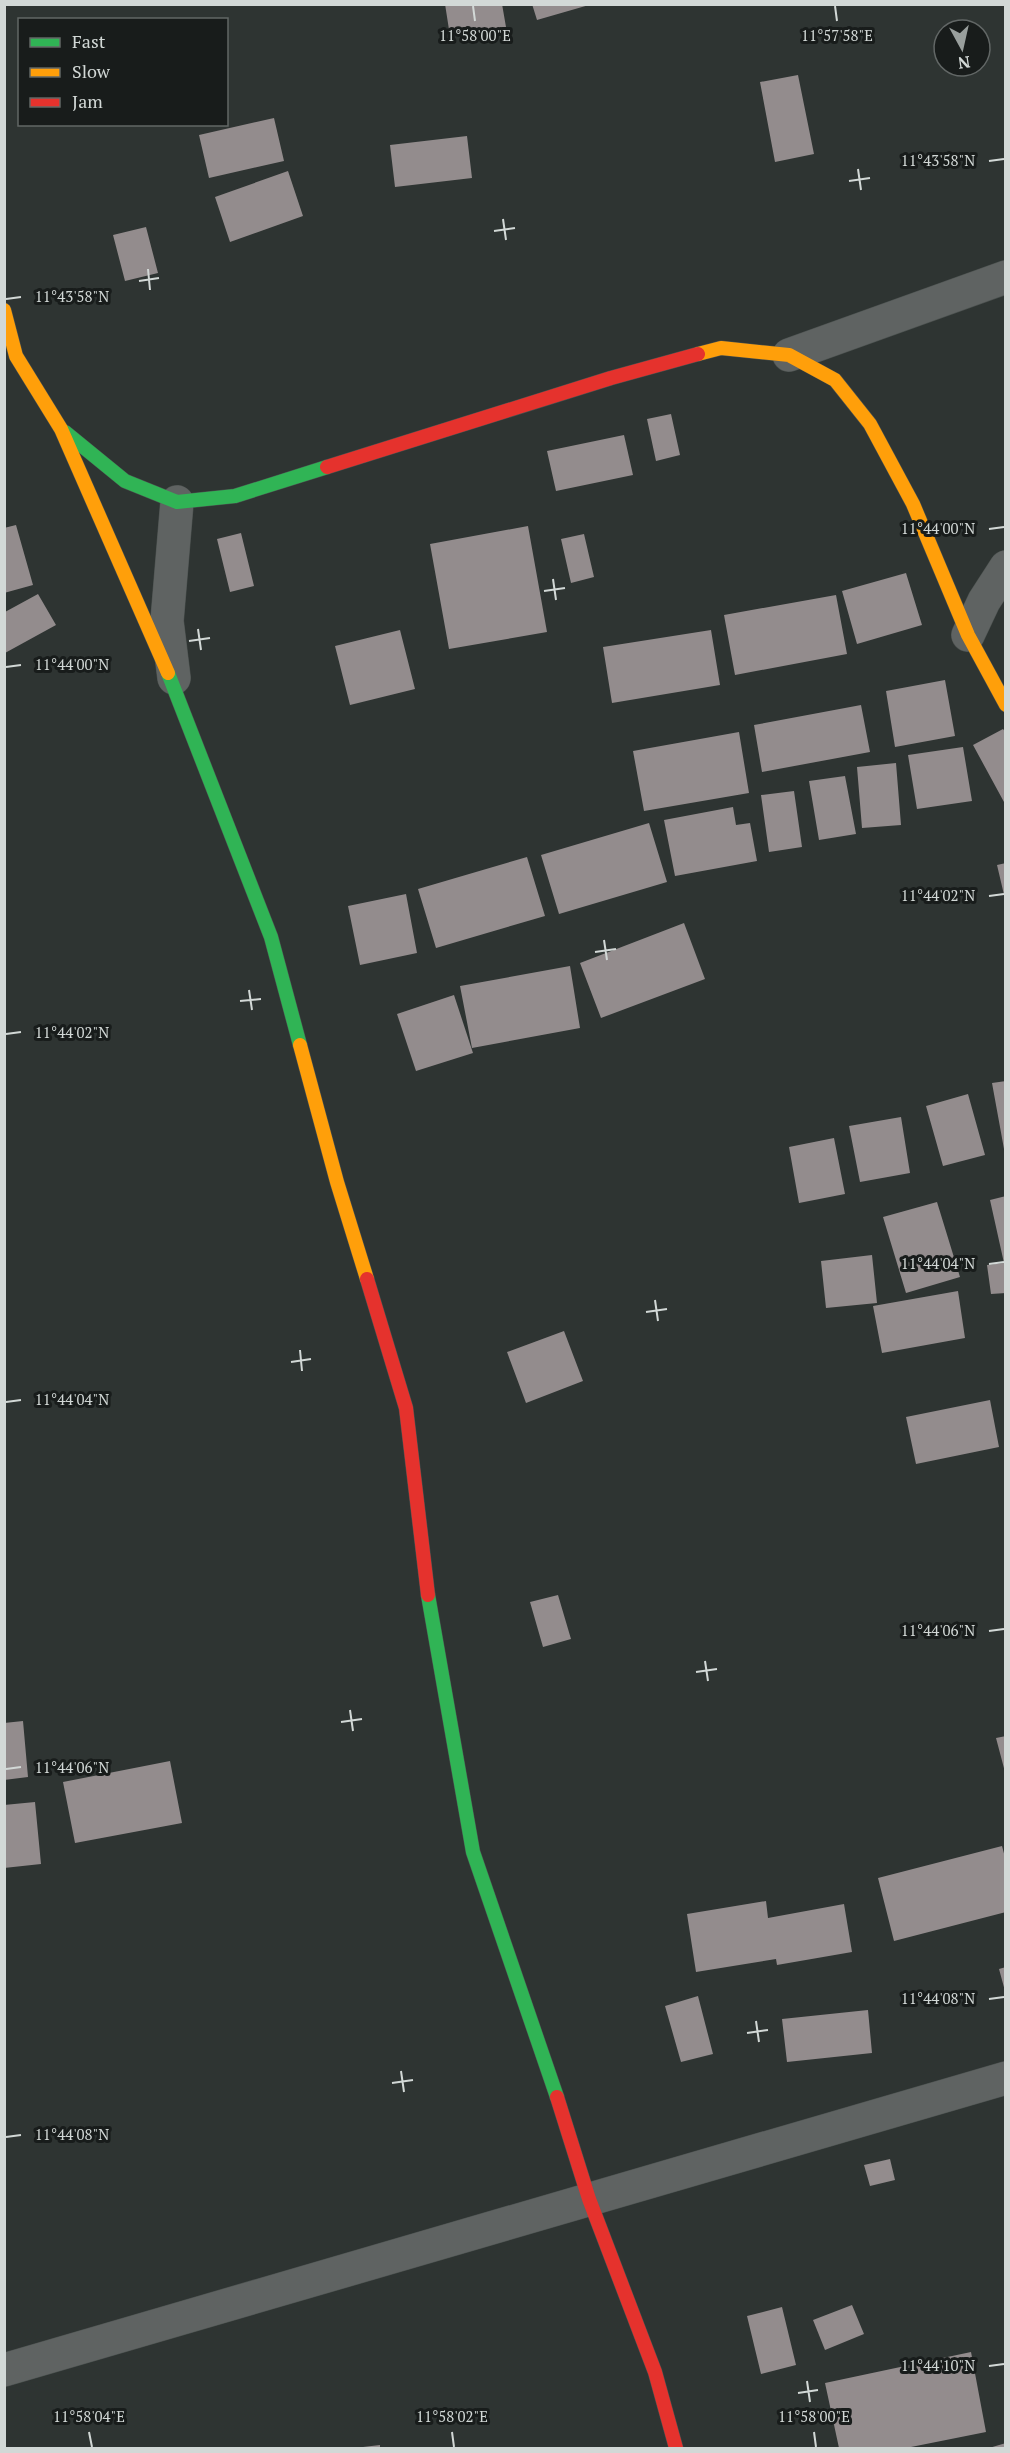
<svg xmlns="http://www.w3.org/2000/svg" width="1010" height="2453" viewBox="0 0 1010 2453" font-family="'PT Serif',serif">
  <rect width="100%" height="100%" fill="#2e3432"/>
  <path fill="#938c8d" d="M 445,4 L 502,4 L 506,27 L 450,36 Z
    M 532,4 L 589,4 L 589,5 L 537,20 Z
    M 798,75 L 814,154 L 775,162 L 760,82 Z
    M 274,118 L 284,161 L 209,178 L 199,135 Z
    M 467,136 L 472,178 L 395,187 L 390,145 Z
    M 288,171 L 303,216 L 230,242 L 215,197 Z
    M 146,227 L 158,273 L 125,281 L 113,235 Z
    M 671,414 L 680,455 L 656,461 L 647,419 Z
    M 624,435 L 633,475 L 556,491 L 547,451 Z
    M 16,525 L 33,585 L 4,593 L 4,528 Z
    M 528,526 L 547,632 L 449,649 L 430,544 Z
    M 241,533 L 254,586 L 230,592 L 217,539 Z
    M 584,534 L 594,577 L 571,583 L 561,539 Z
    M 906,573 L 922,625 L 857,644 L 842,591 Z
    M 38,594 L 56,625 L 5,653 L 5,612 Z
    M 836,595 L 847,654 L 735,675 L 724,615 Z
    M 400,630 L 415,689 L 350,705 L 335,646 Z
    M 711,630 L 720,685 L 612,703 L 603,647 Z
    M 945,680 L 955,736 L 895,747 L 886,691 Z
    M 861,705 L 870,752 L 762,772 L 754,725 Z
    M 1003,729 L 1006,733 L 1006,801 L 1004,802 L 973,745 Z
    M 739,732 L 749,793 L 644,811 L 633,751 Z
    M 963,747 L 972,801 L 917,809 L 908,755 Z
    M 896,763 L 901,825 L 862,828 L 857,767 Z
    M 845,776 L 856,834 L 819,840 L 809,781 Z
    M 794,791 L 802,847 L 769,852 L 761,795 Z
    M 733,807 L 736,825 L 750,823 L 757,861 L 675,876 L 664,820 Z
    M 649,823 L 667,882 L 559,914 L 541,855 Z
    M 527,857 L 545,916 L 436,948 L 418,889 Z
    M 1006,863 L 1006,898 L 1005,899 L 997,865 Z
    M 406,894 L 417,953 L 360,965 L 348,906 Z
    M 684,923 L 705,979 L 601,1018 L 580,963 Z
    M 570,966 L 580,1028 L 472,1048 L 460,986 Z
    M 454,995 L 473,1053 L 416,1071 L 397,1014 Z
    M 1006,1081 L 1006,1149 L 1004,1149 L 992,1083 Z
    M 968,1094 L 985,1155 L 943,1166 L 926,1106 Z
    M 901,1117 L 910,1173 L 860,1182 L 849,1126 Z
    M 834,1138 L 845,1194 L 799,1203 L 789,1147 Z
    M 1006,1196 L 1006,1293 L 991,1294 L 987,1265 L 1004,1263 L 990,1200 Z
    M 937,1202 L 960,1277 L 906,1293 L 883,1217 Z
    M 872,1255 L 877,1303 L 826,1308 L 821,1261 Z
    M 958,1291 L 965,1338 L 882,1353 L 873,1306 Z
    M 564,1331 L 583,1381 L 526,1403 L 507,1352 Z
    M 990,1400 L 999,1447 L 916,1464 L 906,1417 Z
    M 558,1595 L 571,1639 L 543,1647 L 530,1602 Z
    M 23,1721 L 28,1777 L 4,1780 L 4,1723 Z
    M 1006,1736 L 1006,1772 L 1005,1772 L 996,1738 Z
    M 170,1761 L 182,1823 L 75,1843 L 63,1782 Z
    M 35,1802 L 41,1864 L 4,1868 L 4,1805 Z
    M 1002,1846 L 1006,1861 L 1006,1912 L 894,1941 L 878,1878 Z
    M 766,1901 L 768,1918 L 844,1904 L 852,1952 L 777,1965 L 776,1959 L 696,1972 L 687,1914 Z
    M 1006,1967 L 1006,1991 L 1005,1991 L 999,1969 Z
    M 698,1996 L 713,2054 L 681,2062 L 665,2006 Z
    M 868,2010 L 872,2053 L 787,2062 L 782,2019 Z
    M 890,2159 L 895,2180 L 870,2186 L 864,2165 Z
    M 852,2305 L 864,2334 L 825,2350 L 813,2320 Z
    M 782,2307 L 796,2365 L 761,2374 L 747,2316 Z
    M 971,2352 L 986,2432 L 906,2448 L 839,2448 L 825,2383 Z
    M 1006,2443 L 1006,2448 L 989,2448 Z
    M 380,2445 L 380,2448 L 363,2448 L 363,2447 Z"/>
  <g fill="none" stroke-linecap="round" stroke-linejoin="round">
    <g stroke="#4b514f" stroke-width="34">
      <path id="street" d="M 789,355 L 1006,277
        M 968,635 L 984,601 L 1006,567
        M 174,678 L 167,621 L 177,502
        M 4,2370 L 1006,2078"/>
    </g>
    <g stroke="#4b514f" stroke-width="15">
      <path id="fast" d="M 65,432 L 125,481 L 177,502 L 235,496 L 327,467
        M 168,673 L 271,937 L 300,1045
        M 428,1595 L 473,1852 L 557,2097"/>
    </g>
    <g stroke="#4b514f" stroke-width="15">
      <path id="slow" d="M 4,310 L 16,356 L 61,429 L 168,673
        M 698,354 L 721,348 L 789,355 L 835,380 L 870,424 L 913,504 L 968,635 L 1006,705
        M 300,1045 L 337,1182 L 367,1279"/>
    </g>
    <g stroke="#4b514f" stroke-width="15">
      <path id="jam" d="M 327,467 L 611,378 L 698,354
        M 367,1279 L 406,1408 L 428,1595
        M 557,2097 L 589,2199 L 655,2372 L 676,2448"/>
    </g>
    <use href="#street" stroke="#5f6362" stroke-width="33"/>
    <use href="#fast" stroke="#30b455" stroke-width="14"/>
    <use href="#slow" stroke="#ff9f0a" stroke-width="14"/>
    <use href="#jam" stroke="#e5322d" stroke-width="14"/>
  </g>
  <path fill="none" stroke="#d2d8d6" stroke-width="2" d="M 473,6 L 475,21M 835,6 L 837,21M 989,161 L 1004,159M 858,169 L 861,190M 849,181 L 870,178M 503,219 L 506,240M 494,231 L 515,228M 148,269 L 150,290M 139,281 L 159,278M 6,299 L 21,297M 989,529 L 1004,527M 553,579 L 556,600M 544,591 L 565,588M 198,629 L 201,650M 189,641 L 210,638M 6,667 L 21,665M 989,896 L 1004,894M 604,940 L 607,960M 595,952 L 616,949M 249,990 L 252,1010M 240,1001 L 261,999M 6,1034 L 21,1032M 989,1264 L 1004,1262M 655,1300 L 658,1321M 646,1312 L 667,1309M 300,1350 L 302,1371M 291,1362 L 311,1359M 6,1402 L 21,1400M 989,1631 L 1004,1629M 705,1661 L 708,1681M 696,1672 L 717,1669M 350,1710 L 353,1731M 341,1722 L 362,1719M 6,1769 L 21,1767M 989,1999 L 1004,1997M 756,2021 L 759,2042M 747,2033 L 768,2030M 401,2071 L 404,2092M 392,2083 L 413,2080M 6,2137 L 21,2135M 989,2366 L 1004,2364M 807,2381 L 810,2402M 798,2393 L 818,2390M 89,2432 L 92,2447M 452,2432 L 454,2447M 814,2432 L 816,2447"/>
  <g font-size="15" text-anchor="middle" fill="#d2d8d6" stroke="#181c1b" stroke-width="6" stroke-linejoin="round" paint-order="stroke">
    <text x="475" y="41">11°58'00"E</text>
    <text x="837" y="41">11°57'58"E</text>
    <text x="938" y="166">11°43'58"N</text>
    <text x="72" y="302">11°43'58"N</text>
    <text x="938" y="534">11°44'00"N</text>
    <text x="72" y="670">11°44'00"N</text>
    <text x="938" y="901">11°44'02"N</text>
    <text x="72" y="1038">11°44'02"N</text>
    <text x="938" y="1269">11°44'04"N</text>
    <text x="72" y="1405">11°44'04"N</text>
    <text x="938" y="1636">11°44'06"N</text>
    <text x="72" y="1773">11°44'06"N</text>
    <text x="938" y="2004">11°44'08"N</text>
    <text x="72" y="2140">11°44'08"N</text>
    <text x="938" y="2371">11°44'10"N</text>
    <text x="89" y="2422">11°58'04"E</text>
    <text x="452" y="2422">11°58'02"E</text>
    <text x="814" y="2422">11°58'00"E</text>
  </g>
  <rect width="1010" height="2453" fill="none" stroke="#d2d8d6" stroke-width="12"/>
  <rect x="18" y="18" width="210" height="108" fill="#181c1b" stroke="#626766" stroke-width="1.5"/>
  <rect x="30" y="38" width="30" height="9" fill="#30b455" stroke="#626766" stroke-width="1.5"/>
  <text x="72" y="48" font-size="18" fill="#d2d8d6">Fast</text>
  <rect x="30" y="68" width="30" height="9" fill="#ff9f0a" stroke="#626766" stroke-width="1.5"/>
  <text x="72" y="78" font-size="18" fill="#d2d8d6">Slow</text>
  <rect x="30" y="98" width="30" height="9" fill="#e5322d" stroke="#626766" stroke-width="1.5"/>
  <text x="72" y="108" font-size="18" fill="#d2d8d6">Jam</text>
  <g transform="translate(962 48) rotate(172)"><circle r="28" fill="#181c1b" stroke="#626766" stroke-width="1.5"/>
  <path d="M0-4.5L10 22L0 15L-10 22Z" fill="#999f9d"/>
  <text y="-9" font-size="16" font-weight="bold" text-anchor="middle" fill="#d2d8d6">N</text>
  </g>
</svg>
